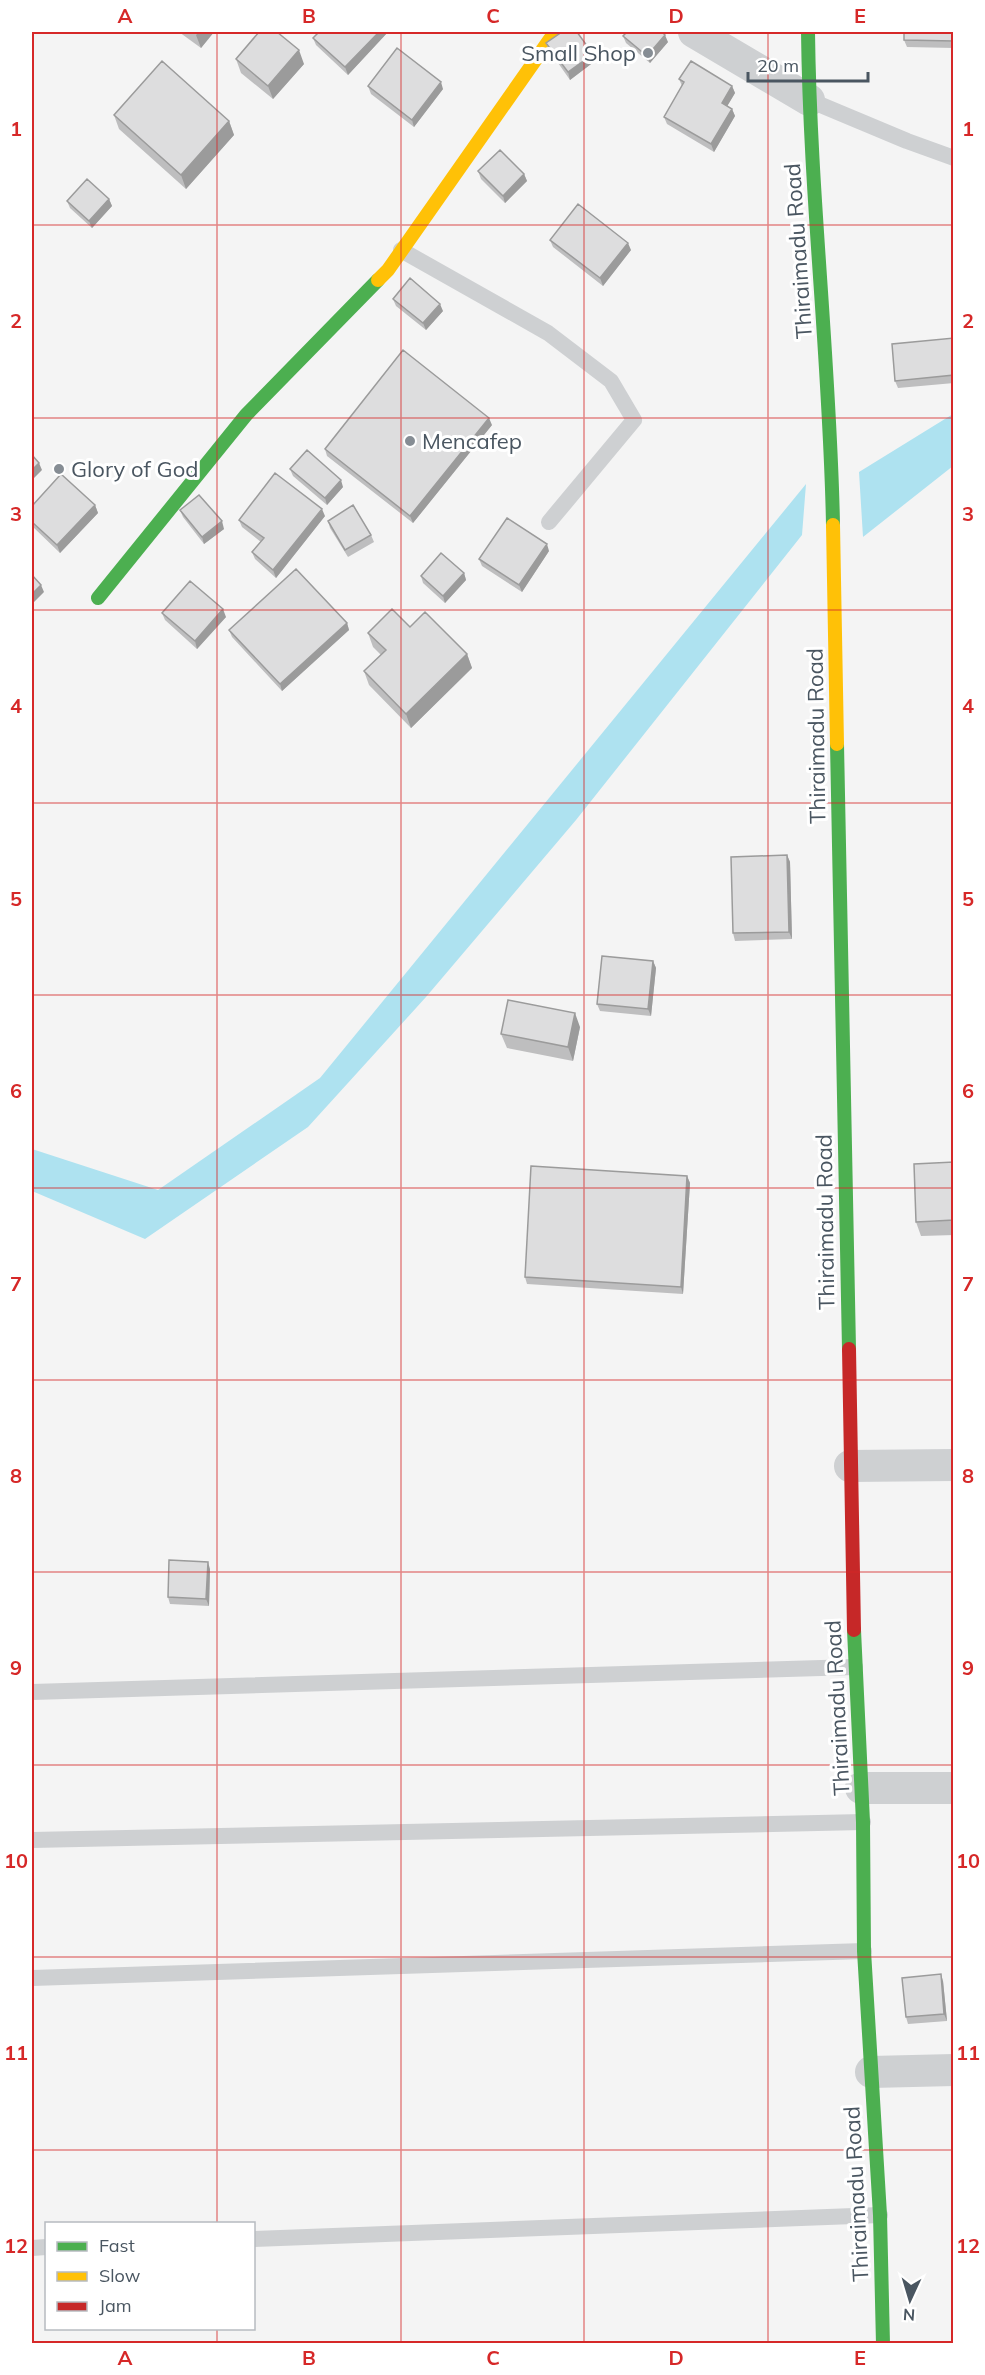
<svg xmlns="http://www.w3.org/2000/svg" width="985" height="2375" viewBox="0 0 985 2375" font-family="Mulish,sans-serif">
  <rect width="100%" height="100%" fill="#f4f4f4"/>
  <path fill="#aee2f0" d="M 953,414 L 953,466 L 863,537 L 859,472 Z
    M 806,484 L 802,535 L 576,820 L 426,997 L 308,1127 L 145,1239 L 32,1191 L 32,1149 L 158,1190 L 320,1078 Z"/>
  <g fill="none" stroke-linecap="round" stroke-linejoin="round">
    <path stroke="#ced0d2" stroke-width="16" d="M 809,100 L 907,141 L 954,158
      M 401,250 L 548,333 L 611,381 L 634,420 L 549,522
      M 32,1692 L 855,1667
      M 32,1840 L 863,1822
      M 32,1978 L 864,1951
      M 254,2239 L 880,2215
      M 32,2248 L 46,2247"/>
    <path stroke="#ced0d2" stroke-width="32" d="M 694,32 L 809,100
      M 850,1466 L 954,1465
      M 861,1788 L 954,1788
      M 871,2072 L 954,2070"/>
    <path stroke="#4caf50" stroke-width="14" d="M 808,32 C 810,197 830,361 833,525
      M 98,598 L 246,415 L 378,280
      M 837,744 L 849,1349
      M 854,1630 L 863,1822 L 864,1951 L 880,2215 L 883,2344"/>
    <path stroke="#ffc107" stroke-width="14" d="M 378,280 L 388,270 L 555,32
      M 833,525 L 837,744"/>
    <path stroke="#c62828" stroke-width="14" d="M 849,1349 L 854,1630"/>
  </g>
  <path fill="#bebebf" d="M 179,32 L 214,32 L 201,48 Z
    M 319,32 L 388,32 L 348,75 L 316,45 L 313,38 Z
    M 954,32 L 954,48 L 907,47 L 904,40 Z
    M 623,36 L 668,42 L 650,63 L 626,43 Z
    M 546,43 L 595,61 L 570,80 L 549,50 Z
    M 236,59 L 304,64 L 273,99 L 241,73 Z
    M 679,79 L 732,86 L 735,93 L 727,106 L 732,109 L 735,116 L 714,152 L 667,124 L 664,117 L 682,86 Z
    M 368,86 L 443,89 L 414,127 L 371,94 Z
    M 114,115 L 229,121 L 234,135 L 186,189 L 119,129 Z
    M 478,171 L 524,174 L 527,181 L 505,203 L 481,179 Z
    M 109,199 L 112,206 L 92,228 L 70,208 L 67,201 Z
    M 550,240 L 631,250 L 603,286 L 553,247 Z
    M 393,299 L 443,311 L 426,330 L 396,306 Z
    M 954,338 L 954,383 L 898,388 L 895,381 Z
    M 492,425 L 413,523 L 327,456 L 325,449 Z
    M 290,469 L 343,487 L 327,505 L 293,476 Z
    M 95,505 L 98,513 L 60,553 L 32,526 L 32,506 Z
    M 180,510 L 224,529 L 204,544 L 183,517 Z
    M 325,516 L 276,578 L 255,559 L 252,552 L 261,542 L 242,527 L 239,520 Z
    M 328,521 L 371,535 L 374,542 L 348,557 L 330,528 Z
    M 549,551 L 522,592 L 482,566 L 479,559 Z
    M 464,573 L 466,580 L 445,603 L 423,583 L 421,576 Z
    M 162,613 L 226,617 L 197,649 L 165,620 Z
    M 347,623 L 349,630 L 282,691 L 232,637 L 229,630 Z
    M 410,627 L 467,654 L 472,668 L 411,728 L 369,685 L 364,671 L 381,655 L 373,647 L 368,633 Z
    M 787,855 L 790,862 L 792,939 L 735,941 L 733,933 Z
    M 653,961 L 656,968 L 651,1016 L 600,1011 L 597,1004 Z
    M 580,1027 L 573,1061 L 507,1048 L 501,1034 Z
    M 954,1162 L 954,1235 L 921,1236 L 916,1222 Z
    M 687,1176 L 690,1183 L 683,1294 L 527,1284 L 525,1277 Z
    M 210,1569 L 209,1606 L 170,1604 L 168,1597 Z
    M 943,1981 L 947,2021 L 908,2024 L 906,2017 Z"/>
  <path fill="#9b9b9b" d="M 199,32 L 214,32 L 201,48 L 196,35 Z
    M 379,32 L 388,32 L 348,75 L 345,67 Z
    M 665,35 L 668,42 L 650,63 L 647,56 Z
    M 299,50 L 304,64 L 273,99 L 268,86 Z
    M 593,54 L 595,61 L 570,80 L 568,72 Z
    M 441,82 L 443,89 L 414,127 L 412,120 Z
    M 732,86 L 735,93 L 725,110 L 722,103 Z
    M 732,109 L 735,116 L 714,152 L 711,144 Z
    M 229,121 L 234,135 L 186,189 L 181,175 Z
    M 524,174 L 527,181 L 505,203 L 503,196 Z
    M 109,199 L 112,206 L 92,228 L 89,221 Z
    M 628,243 L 631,250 L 603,286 L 600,278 Z
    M 440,304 L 443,311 L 426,330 L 423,323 Z
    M 489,418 L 492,425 L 413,523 L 410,516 Z
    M 39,463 L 42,470 L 32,480 L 32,470 Z
    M 341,480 L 343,487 L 327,505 L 325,498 Z
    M 95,505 L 98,513 L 60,553 L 57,545 Z
    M 322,509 L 325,516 L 276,578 L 273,570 Z
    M 222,521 L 224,529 L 204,544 L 202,537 Z
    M 547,544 L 549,551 L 522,592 L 519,585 Z
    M 464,573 L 466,580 L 445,603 L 443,596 Z
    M 41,585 L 44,592 L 32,604 L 32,594 Z
    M 223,609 L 226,617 L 197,649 L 195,641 Z
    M 347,623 L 349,630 L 282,691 L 280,684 Z
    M 467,654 L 472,668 L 411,728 L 406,714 Z
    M 787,855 L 790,862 L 792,939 L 789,932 Z
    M 653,961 L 656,968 L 651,1016 L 648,1009 Z
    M 575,1013 L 580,1027 L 573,1061 L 568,1047 Z
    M 687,1176 L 690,1183 L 683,1294 L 681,1287 Z
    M 208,1562 L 210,1569 L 209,1606 L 206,1599 Z
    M 941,1974 L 943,1981 L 947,2021 L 944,2014 Z"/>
  <path fill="#ddddde" stroke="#9b9b9b" stroke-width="1.5" d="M 259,32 L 277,32 L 299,50 L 268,86 L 236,59 Z
    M 319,32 L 379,32 L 345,67 L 313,38 Z
    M 562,32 L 577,32 L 593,54 L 568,72 L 546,43 Z
    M 627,32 L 662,32 L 665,35 L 647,56 L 623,36 Z
    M 904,32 L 954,32 L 954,41 L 904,40 Z
    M 397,48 L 441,82 L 412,120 L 368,86 Z
    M 162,61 L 229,121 L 181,175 L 114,115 Z
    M 691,61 L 732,86 L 722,103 L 732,109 L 711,144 L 664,117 L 684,82 L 679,79 Z
    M 500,150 L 524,174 L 503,196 L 478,171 Z
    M 87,179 L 109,199 L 89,221 L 67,201 Z
    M 578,204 L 628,243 L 600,278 L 550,240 Z
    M 410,278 L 440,304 L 423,323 L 393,299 Z
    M 954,338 L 954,375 L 895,381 L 892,344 Z
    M 403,350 L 489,418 L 410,516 L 325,449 Z
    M 307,450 L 341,480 L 325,498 L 290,469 Z
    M 32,455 L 39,463 L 32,470 Z
    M 275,473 L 322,509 L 273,570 L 252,552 L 264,538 L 239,520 Z
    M 61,474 L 95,505 L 57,545 L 32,522 L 32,506 Z
    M 199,495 L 222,521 L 202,537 L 180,510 Z
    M 353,505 L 371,535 L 345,550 L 328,521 Z
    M 507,518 L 547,544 L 519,585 L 479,559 Z
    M 441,553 L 464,573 L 443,596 L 421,576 Z
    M 296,569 L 347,623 L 280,684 L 229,630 Z
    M 32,575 L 41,585 L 32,594 Z
    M 190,581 L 223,609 L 195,641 L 162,613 Z
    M 392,609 L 410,627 L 425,612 L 467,654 L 406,714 L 364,671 L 386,650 L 368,633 Z
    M 787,855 L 789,932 L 733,933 L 731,857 Z
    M 602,956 L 653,961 L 648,1009 L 597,1004 Z
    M 508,1000 L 575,1013 L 568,1047 L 501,1034 Z
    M 954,1162 L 954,1220 L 916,1222 L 914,1164 Z
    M 531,1166 L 687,1176 L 681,1287 L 525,1277 Z
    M 169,1560 L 208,1562 L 206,1599 L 168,1597 Z
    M 941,1974 L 944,2014 L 906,2017 L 902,1978 Z"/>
  <path fill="none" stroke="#d62828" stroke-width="1.5" stroke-opacity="0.55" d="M 217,32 L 217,2224M 401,32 L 401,2344M 584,32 L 584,2344M 768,32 L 768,2344M 32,225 L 954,225M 32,418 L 954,418M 32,610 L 954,610M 32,803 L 954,803M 32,995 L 954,995M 32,1188 L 954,1188M 32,1380 L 954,1380M 32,1572 L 954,1572M 32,1765 L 954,1765M 32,1957 L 954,1957M 32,2150 L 954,2150M 217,2328 L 217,2344"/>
  <g fill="#868d94" stroke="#fff" stroke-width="2">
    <circle cx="648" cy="53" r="6"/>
    <circle cx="410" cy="441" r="6"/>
    <circle cx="59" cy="469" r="6"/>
  </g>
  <g text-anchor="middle" stroke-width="6" stroke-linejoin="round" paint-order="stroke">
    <g font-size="22" fill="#4a5661" stroke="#fff" text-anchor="start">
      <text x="636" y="61" text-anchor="end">Small Shop</text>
      <text x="422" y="449">Mencafep</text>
      <text x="71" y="477">Glory of God</text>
    </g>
    <g font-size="22" fill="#4a5661" stroke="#fff">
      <text transform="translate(798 251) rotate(-94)" y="8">Thiraimadu Road</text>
      <text transform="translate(816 736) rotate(-91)" y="8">Thiraimadu Road</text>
      <text transform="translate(825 1222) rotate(-91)" y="8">Thiraimadu Road</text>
      <text transform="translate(837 1708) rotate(-93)" y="8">Thiraimadu Road</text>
      <text transform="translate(856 2194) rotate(-93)" y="8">Thiraimadu Road</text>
    </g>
  </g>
  <rect width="985" height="2375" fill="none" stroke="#ffffff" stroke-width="66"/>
  <rect x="45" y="2222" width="210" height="108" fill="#ffffff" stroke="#b7bbc0" stroke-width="1.5"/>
  <rect x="57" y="2242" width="30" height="9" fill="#4caf50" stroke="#b7bbc0" stroke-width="1.5"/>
  <text x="99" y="2252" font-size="18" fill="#4a5661">Fast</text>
  <rect x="57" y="2272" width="30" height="9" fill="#ffc107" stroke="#b7bbc0" stroke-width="1.5"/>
  <text x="99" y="2282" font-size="18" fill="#4a5661">Slow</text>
  <rect x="57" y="2302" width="30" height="9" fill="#c62828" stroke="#b7bbc0" stroke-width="1.5"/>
  <text x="99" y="2312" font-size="18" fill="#4a5661">Jam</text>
  <g transform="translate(910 2300) rotate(184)" stroke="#ffffff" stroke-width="4.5" paint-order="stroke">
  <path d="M0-4.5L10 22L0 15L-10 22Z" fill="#4a5661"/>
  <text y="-9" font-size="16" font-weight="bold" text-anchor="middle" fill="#4a5661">N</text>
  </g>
  <path d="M748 72v9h120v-9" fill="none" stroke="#4a5661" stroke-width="3"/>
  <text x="757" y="72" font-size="18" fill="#4a5661" stroke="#ffffff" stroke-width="4.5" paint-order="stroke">20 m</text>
  <rect x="33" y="33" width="919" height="2309" fill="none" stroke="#d62828" stroke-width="2"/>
  <g font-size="20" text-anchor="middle" font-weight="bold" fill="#d62828">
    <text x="125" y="23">A</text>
    <text x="309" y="23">B</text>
    <text x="493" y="23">C</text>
    <text x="676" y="23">D</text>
    <text x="860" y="23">E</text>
    <text x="16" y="136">1</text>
    <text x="968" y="136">1</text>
    <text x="16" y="328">2</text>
    <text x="968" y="328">2</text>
    <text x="16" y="521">3</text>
    <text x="968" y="521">3</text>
    <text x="16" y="713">4</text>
    <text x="968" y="713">4</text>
    <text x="16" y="906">5</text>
    <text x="968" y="906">5</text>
    <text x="16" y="1098">6</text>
    <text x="968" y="1098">6</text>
    <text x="16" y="1291">7</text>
    <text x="968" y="1291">7</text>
    <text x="16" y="1483">8</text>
    <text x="968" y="1483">8</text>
    <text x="16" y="1675">9</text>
    <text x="968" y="1675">9</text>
    <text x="16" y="1868">10</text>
    <text x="968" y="1868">10</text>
    <text x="16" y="2060">11</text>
    <text x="968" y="2060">11</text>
    <text x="16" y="2253">12</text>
    <text x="968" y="2253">12</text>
    <text x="125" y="2365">A</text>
    <text x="309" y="2365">B</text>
    <text x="493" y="2365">C</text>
    <text x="676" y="2365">D</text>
    <text x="860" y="2365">E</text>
  </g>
</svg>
